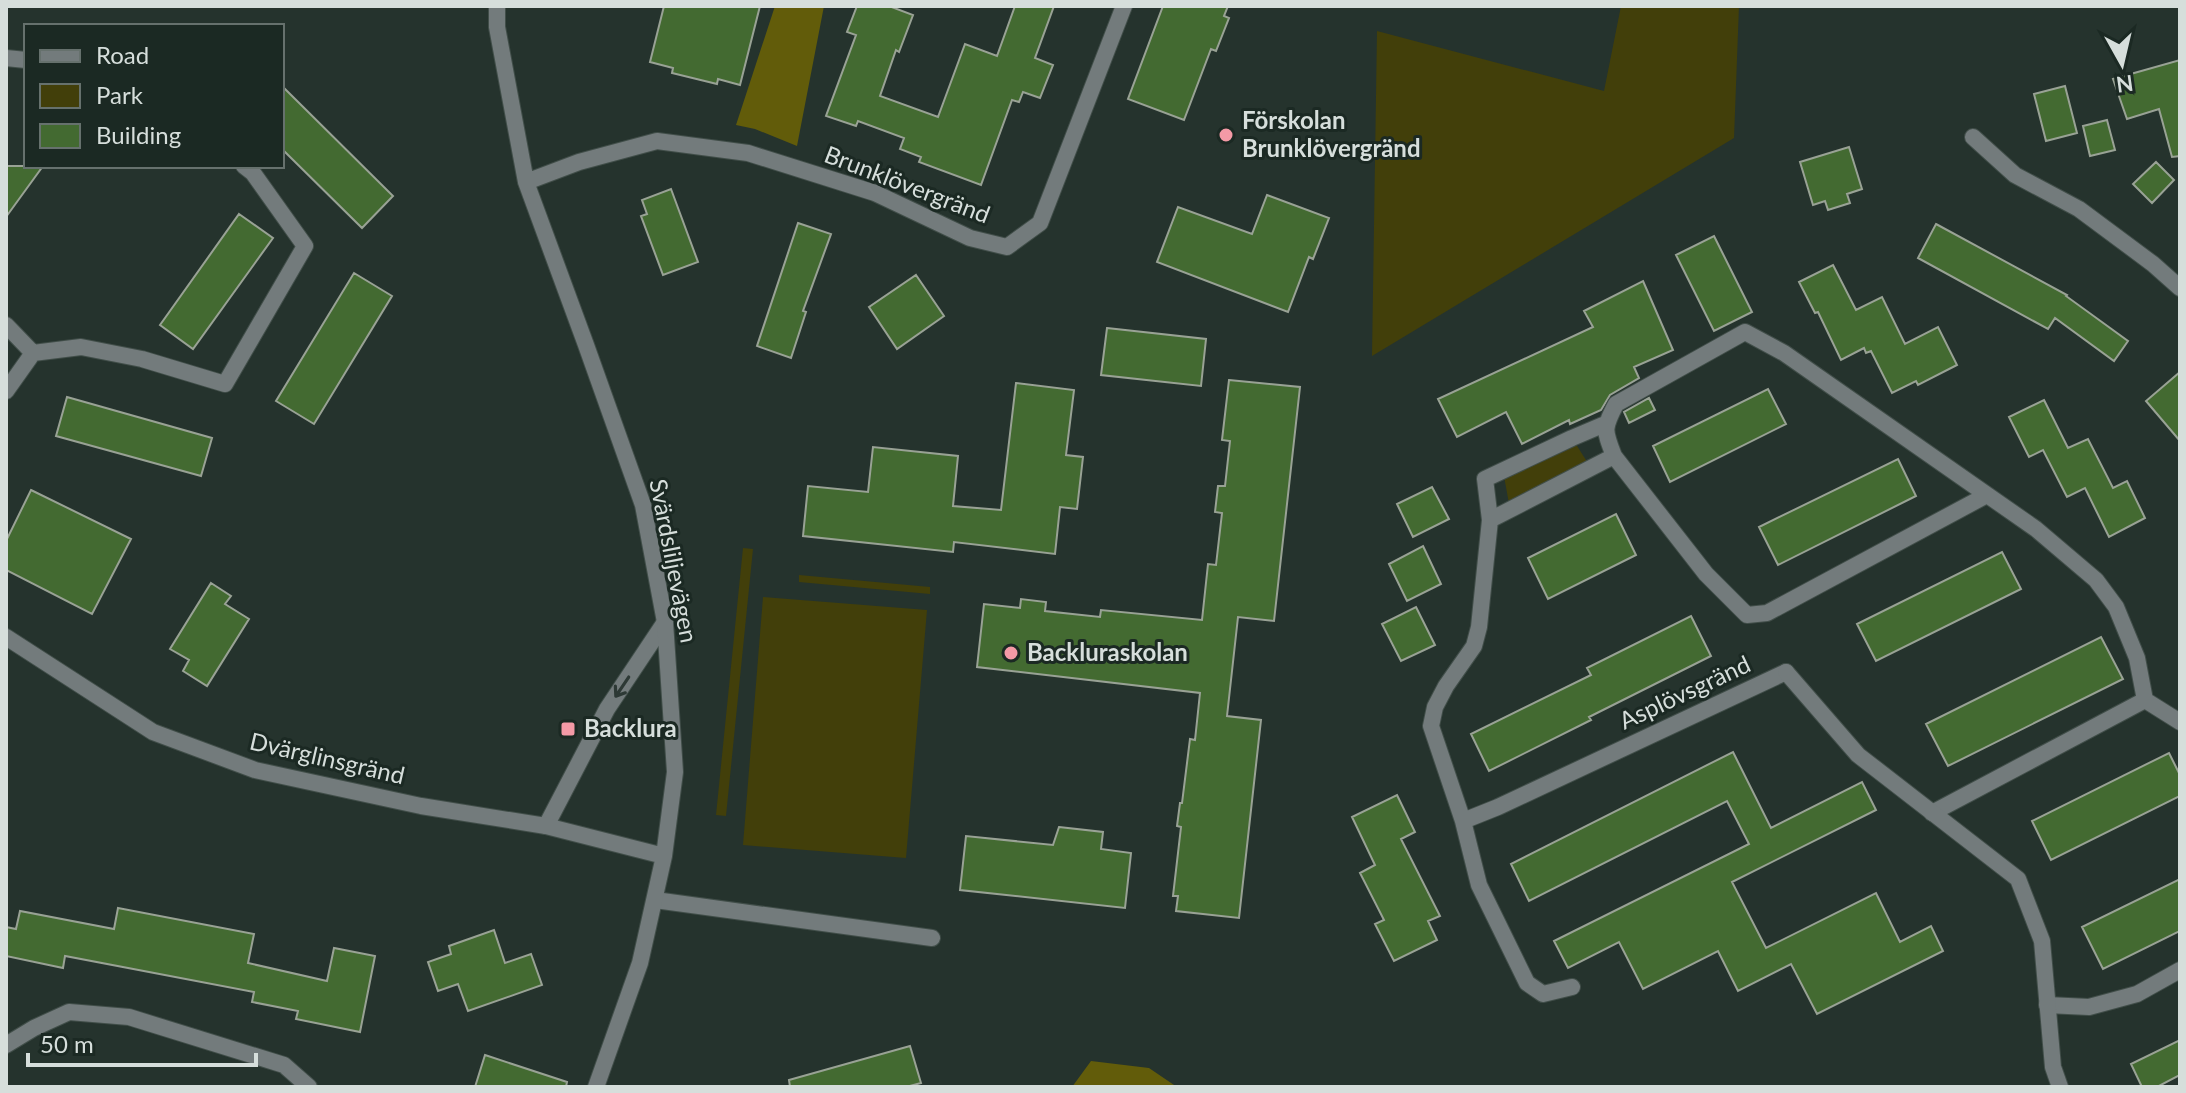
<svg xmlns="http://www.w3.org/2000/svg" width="2186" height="1093" viewBox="0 0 2186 1093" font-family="Lato,sans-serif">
  <rect width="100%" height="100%" fill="#25332d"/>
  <path fill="#423f0a" d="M 1621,6 L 1739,6 L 1734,138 L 1372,356 L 1377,31 L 1604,91 Z
    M 1572,438 L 1591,468 L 1510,509 L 1503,471 Z
    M 743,548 L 753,549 L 726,816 L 716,815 Z
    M 799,575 L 930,587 L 930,594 L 799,582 Z
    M 763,597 L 927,610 L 906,858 L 743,845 Z"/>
  <path fill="#625c0a" d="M 775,6 L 824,6 L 797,146 L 755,129 L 736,125 Z
    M 1091,1061 L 1149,1068 L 1177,1087 L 1072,1087 Z"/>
  <path fill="#436a31" stroke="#99a295" stroke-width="2" d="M 664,6 L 760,6 L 740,85 L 718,79 L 717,84 L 672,73 L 673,68 L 650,62 Z
    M 857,6 L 889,6 L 913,15 L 899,52 L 896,50 L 880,96 L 938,117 L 965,44 L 997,56 L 1015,6 L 1054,6 L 1035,58 L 1053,65 L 1040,98 L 1023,92 L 1019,102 L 1012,100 L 981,185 L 919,162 L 921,157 L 900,149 L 904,138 L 858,121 L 856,126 L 826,116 L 856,35 L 847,32 Z
    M 1163,6 L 1228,6 L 1224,16 L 1229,18 L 1216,51 L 1211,49 L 1184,120 L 1128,99 Z
    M 2180,60 L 2180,156 L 2172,157 L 2159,109 L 2127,119 L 2113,79 Z
    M 282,86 L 393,196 L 362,228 L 282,149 Z
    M 2065,86 L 2077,133 L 2046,141 L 2034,94 Z
    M 2107,120 L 2115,150 L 2090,156 L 2083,126 Z
    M 1849,147 L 1862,189 L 1847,194 L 1850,203 L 1828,210 L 1825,201 L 1813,205 L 1800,162 Z
    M 2156,162 L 2174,180 L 2152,203 L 2133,184 Z
    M 6,166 L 43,166 L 6,217 Z
    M 671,189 L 698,262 L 663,275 L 641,216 L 647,214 L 642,200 Z
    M 1267,195 L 1329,218 L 1313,259 L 1309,257 L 1288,312 L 1157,262 L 1178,207 L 1252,234 Z
    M 239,214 L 273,238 L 193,349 L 160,325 Z
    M 798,223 L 831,234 L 803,311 L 806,312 L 791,358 L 757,346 Z
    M 1936,224 L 2067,295 L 2066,296 L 2128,341 L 2114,361 L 2055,318 L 2048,329 L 1918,258 Z
    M 1714,236 L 1752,312 L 1714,331 L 1676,255 Z
    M 1833,265 L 1856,310 L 1882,297 L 1905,344 L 1938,327 L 1957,365 L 1918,385 L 1916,381 L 1892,393 L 1871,351 L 1866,353 L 1864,348 L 1841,360 L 1818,312 L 1815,313 L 1799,282 Z
    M 354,273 L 392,296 L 314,424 L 276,401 Z
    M 916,275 L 944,316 L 897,349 L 869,307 Z
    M 1643,281 L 1673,350 L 1634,367 L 1639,378 L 1610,395 L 1601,410 L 1570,424 L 1569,420 L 1522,444 L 1506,412 L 1457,437 L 1438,399 L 1593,327 L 1584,311 Z
    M 1107,328 L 1206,339 L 1201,386 L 1101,375 Z
    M 2180,372 L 2180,441 L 2146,401 Z
    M 1229,380 L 1300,387 L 1274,621 L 1238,617 L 1227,716 L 1261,720 L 1239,918 L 1176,911 L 1178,896 L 1173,896 L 1181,827 L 1177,826 L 1180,803 L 1182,803 L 1190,739 L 1195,740 L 1200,693 L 977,667 L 984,604 L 1020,608 L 1021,599 L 1046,602 L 1045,611 L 1100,617 L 1101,610 L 1202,620 L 1208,564 L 1216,565 L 1222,513 L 1215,512 L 1218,486 L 1225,486 L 1230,441 L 1222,440 Z
    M 1016,383 L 1074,390 L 1066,455 L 1083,457 L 1077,509 L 1060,507 L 1055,554 L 954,542 L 953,552 L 803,536 L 808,486 L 868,492 L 873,447 L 958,456 L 953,506 L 1001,510 Z
    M 1768,389 L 1786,424 L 1670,482 L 1653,446 Z
    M 67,397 L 212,438 L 201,476 L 56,436 Z
    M 1649,398 L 1655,410 L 1629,423 L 1624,412 Z
    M 2044,400 L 2068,448 L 2088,439 L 2113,488 L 2127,481 L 2145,518 L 2109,537 L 2085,488 L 2067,497 L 2043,450 L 2029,457 L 2009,417 Z
    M 1898,459 L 1916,496 L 1778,565 L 1759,527 Z
    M 1432,487 L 1449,519 L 1413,537 L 1397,504 Z
    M 31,490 L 131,539 L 92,614 L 6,570 L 6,541 Z
    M 1616,514 L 1636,555 L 1548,599 L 1528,558 Z
    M 1423,546 L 1441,584 L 1407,601 L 1389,564 Z
    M 2002,552 L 2021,589 L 1876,661 L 1857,624 Z
    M 211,583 L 231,596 L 225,604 L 249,619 L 207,686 L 183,671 L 189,660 L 170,649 Z
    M 1416,607 L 1435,645 L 1401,661 L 1382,624 Z
    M 1691,616 L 1711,656 L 1589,717 L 1591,720 L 1489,771 L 1471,734 L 1591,675 L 1587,668 Z
    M 2101,637 L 2123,679 L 1948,766 L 1926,724 Z
    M 1733,752 L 1771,828 L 1862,782 L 1876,810 L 1732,882 L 1766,948 L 1876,893 L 1900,942 L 1931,926 L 1943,951 L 1817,1014 L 1791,964 L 1738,991 L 1718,951 L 1643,989 L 1619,942 L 1568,968 L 1554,941 L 1749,844 L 1727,801 L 1529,901 L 1511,864 Z
    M 2169,753 L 2180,775 L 2180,796 L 2051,860 L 2032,821 Z
    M 1397,795 L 1415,832 L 1401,839 L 1440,916 L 1428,921 L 1437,940 L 1394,961 L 1375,924 L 1384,920 L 1360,873 L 1375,865 L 1352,817 Z
    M 1059,827 L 1103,832 L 1101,849 L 1131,853 L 1125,908 L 960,890 L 966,836 L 1053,845 Z
    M 2180,879 L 2180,931 L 2103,969 L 2082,927 Z
    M 118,908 L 254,934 L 248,963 L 327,981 L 334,948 L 375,956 L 360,1032 L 296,1019 L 298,1011 L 252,1002 L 254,992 L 65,956 L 63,968 L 6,956 L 6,927 L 16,929 L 20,911 L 114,929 Z
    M 494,930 L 505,963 L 531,954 L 542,985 L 468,1011 L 458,984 L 438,991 L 428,962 L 451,954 L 449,946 Z
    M 2180,1040 L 2180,1075 L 2157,1087 L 2142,1087 L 2131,1064 Z
    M 910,1046 L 921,1083 L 906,1087 L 790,1087 L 789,1080 Z
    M 485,1055 L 567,1082 L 566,1087 L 475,1087 Z"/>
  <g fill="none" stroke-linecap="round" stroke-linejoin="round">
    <g stroke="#414e49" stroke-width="18">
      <path id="lane" d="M 1985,496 L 1767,613 L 1747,615 L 1706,574 L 1614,456 C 1604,430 1603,429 1616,404 L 1745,332 L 1784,353 L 2036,529 L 2096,580 L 2116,607 L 2137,658 L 2145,700 L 2180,722
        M 1490,520 L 1485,479 L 1572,438 L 1605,424
        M 1932,813 L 2145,700
        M 1463,821 L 1498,807 L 1786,672
        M 546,826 L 607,709 L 665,622
        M 655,900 L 932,938
        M 1572,987 L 1543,994 L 1527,983 L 1479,885 L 1463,821 L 1431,726 L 1435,707 L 1446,686 L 1474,646 L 1479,627 L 1490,520 L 1614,456
        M 2047,1005 L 2089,1007 L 2137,994 L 2180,970"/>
    </g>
    <g stroke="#414e49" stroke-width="18">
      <path id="street" d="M 497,6 L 497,27 L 526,182 L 586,345 L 643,505 L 665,622 L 675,772 L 664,856 L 640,963 L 596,1087
        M 6,58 L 26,60
        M 1973,137 L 2015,175 L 2079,209 L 2153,264 L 2180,288
        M 526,182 L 579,162 L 657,141 L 748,153 L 875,193 L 970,238 L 1007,247 L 1040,223 L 1124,6
        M 6,325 L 33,353
        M 6,391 L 33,353 L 81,347 L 142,359 L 225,384 L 305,246 L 253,173 L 244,166
        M 6,637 L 153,732 L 255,770 L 421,806 L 546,826 L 664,856
        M 1786,672 L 1858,755 L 2018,879 L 2042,941 L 2053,1067 L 2060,1087
        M 6,1045 L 34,1028 L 69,1012 L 129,1017 L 284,1065 L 309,1087"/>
    </g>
    <use href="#lane" stroke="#737b7c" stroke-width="16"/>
    <use href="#street" stroke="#737b7c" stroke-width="16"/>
  </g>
  <defs><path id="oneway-shaft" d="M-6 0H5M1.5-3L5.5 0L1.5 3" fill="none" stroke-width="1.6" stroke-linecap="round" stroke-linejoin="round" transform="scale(2)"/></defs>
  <use stroke="#2d3935" href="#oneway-shaft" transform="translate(622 687) rotate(124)"/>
  <g fill="#f49aa6" stroke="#1b2923" stroke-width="3">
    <circle cx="1226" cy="135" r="8"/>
    <circle cx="1011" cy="653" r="8"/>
    <rect x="560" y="721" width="16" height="16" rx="4"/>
  </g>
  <g text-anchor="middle" stroke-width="6" stroke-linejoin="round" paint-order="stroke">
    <g font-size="24" font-weight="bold" fill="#d6dedb" stroke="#1b2923" text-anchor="start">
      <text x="1242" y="129">Förskolan<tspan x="1242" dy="28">Brunklövergränd</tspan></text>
      <text x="1027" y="661">Backluraskolan</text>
      <text x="584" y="737">Backlura</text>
    </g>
    <g font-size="24" fill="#d6dedb" stroke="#1b2923">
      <text transform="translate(907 185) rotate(21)" y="8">Brunklövergränd</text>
      <text transform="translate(673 561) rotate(79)" y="8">Svärdsliljevägen</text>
      <text transform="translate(1685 693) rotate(-25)" y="8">Asplövsgränd</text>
      <text transform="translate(327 759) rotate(13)" y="8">Dvärglinsgränd</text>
    </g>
  </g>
  <rect width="2186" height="1093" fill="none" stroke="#d6dedb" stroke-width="16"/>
  <rect x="24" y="24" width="260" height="144" fill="#1b2923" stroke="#66716d" stroke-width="2"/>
  <rect x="40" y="50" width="40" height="12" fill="#737b7c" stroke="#66716d" stroke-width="2"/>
  <text x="96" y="64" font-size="24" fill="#d6dedb">Road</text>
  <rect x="40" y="84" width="40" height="24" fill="#423f0a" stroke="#66716d" stroke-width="2"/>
  <text x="96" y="104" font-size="24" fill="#d6dedb">Park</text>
  <rect x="40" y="124" width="40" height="24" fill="#436a31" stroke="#66716d" stroke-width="2"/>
  <text x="96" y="144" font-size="24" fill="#d6dedb">Building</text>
  <g transform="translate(2122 64) rotate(172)" stroke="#1b2923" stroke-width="6" paint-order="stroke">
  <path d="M0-6L14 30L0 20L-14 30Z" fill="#d6dedb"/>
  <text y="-12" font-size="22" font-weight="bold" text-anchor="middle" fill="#d6dedb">N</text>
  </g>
  <path d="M28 1053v12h228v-12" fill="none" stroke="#d6dedb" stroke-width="4"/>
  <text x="40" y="1053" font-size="24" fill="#d6dedb" stroke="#1b2923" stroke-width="6" paint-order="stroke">50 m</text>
</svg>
